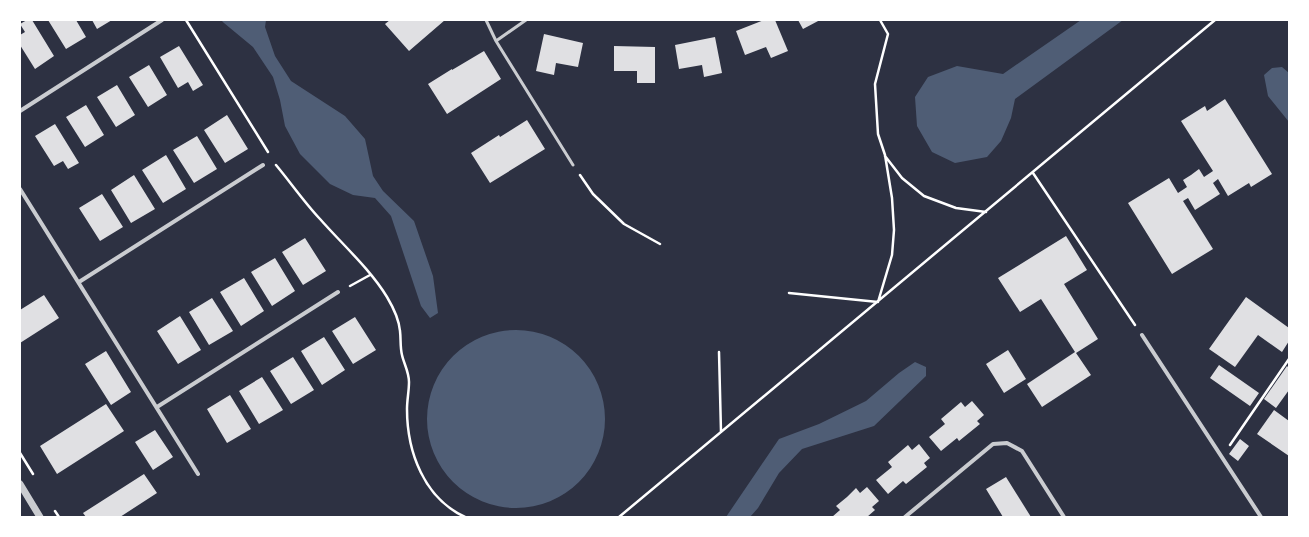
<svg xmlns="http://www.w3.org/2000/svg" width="1309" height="537" viewBox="0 0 1309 537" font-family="Montserrat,sans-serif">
  <rect width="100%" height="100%" fill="#2d3142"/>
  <path fill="#4f5d75" d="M 221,20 L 266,20 L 265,27 L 275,56 L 291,81 L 345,116 L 365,139 L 373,176 L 383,191 L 414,221 L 433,276 L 438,313 L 430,318 L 421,306 L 391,216 L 375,198 L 353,195 L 330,184 L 300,154 L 285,126 L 280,100 L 273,77 L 253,47 L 224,23 Z
    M 1081,20 L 1123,20 L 1015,99 L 1011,118 L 1001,141 L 987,157 L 955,163 L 932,152 L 917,126 L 915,97 L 928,77 L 957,66 L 1003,74 Z
    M 1282,67 L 1289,73 L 1289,122 L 1268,96 L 1264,75 L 1272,68 Z
    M427 419a89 89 0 1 1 178 0a89 89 0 1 1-178 0Z
    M 915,362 L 926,367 L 926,376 L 874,426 L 802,449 L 779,473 L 758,508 L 750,517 L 726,517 L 779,439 L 819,424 L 866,401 L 899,373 Z"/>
  <path fill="#e0e0e3" d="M 27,20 L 32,20 L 54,56 L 35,69 L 20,45 L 20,35 L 25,32 L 20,24 Z
    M 48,20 L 76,20 L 86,37 L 66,49 Z
    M 92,20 L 112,20 L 97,29 Z
    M 390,20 L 445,20 L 409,51 L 385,24 Z
    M 764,20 L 775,20 L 788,51 L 771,58 L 766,47 L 745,55 L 736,31 Z
    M 798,20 L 820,20 L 803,29 Z
    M 544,34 L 583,43 L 578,67 L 556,63 L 554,75 L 536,71 Z
    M 715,37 L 722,73 L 704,77 L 702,65 L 679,69 L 675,45 Z
    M 179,46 L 203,85 L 193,91 L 188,82 L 178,88 L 160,57 Z
    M 614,46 L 655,47 L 655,83 L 637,83 L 637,71 L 614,71 Z
    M 484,51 L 501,79 L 447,114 L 428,84 L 452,69 L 452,70 Z
    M 149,65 L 167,95 L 148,107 L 129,77 Z
    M 117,85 L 135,115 L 116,127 L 97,97 Z
    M 1225,99 L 1272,174 L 1251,187 L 1249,183 L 1228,196 L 1218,179 L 1213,183 L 1220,194 L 1195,210 L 1188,198 L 1183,201 L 1213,249 L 1172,274 L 1128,203 L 1169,178 L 1178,193 L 1187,187 L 1183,180 L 1191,175 L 1199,169 L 1204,177 L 1213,171 L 1181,121 L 1205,106 L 1207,111 Z
    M 86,105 L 104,135 L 85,147 L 66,117 Z
    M 227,115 L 248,149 L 225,163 L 204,130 Z
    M 527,120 L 545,149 L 490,183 L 471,153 L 499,135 L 500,137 Z
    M 55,124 L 79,163 L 68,169 L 63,161 L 54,166 L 35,136 Z
    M 197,136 L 217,169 L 194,183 L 173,150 Z
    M 166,155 L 186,189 L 163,203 L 142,170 Z
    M 134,175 L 155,209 L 131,223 L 111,190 Z
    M 102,194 L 123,227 L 100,241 L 79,208 Z
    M 1066,236 L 1087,270 L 1064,284 L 1098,339 L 1076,353 L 1091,375 L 1042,407 L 1027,384 L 1075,352 L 1041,299 L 1020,312 L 998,278 Z
    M 305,238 L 326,271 L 303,285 L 282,252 Z
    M 275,258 L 295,291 L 272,306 L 251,272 Z
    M 244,278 L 264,311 L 241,326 L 220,292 Z
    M 44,295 L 59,318 L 20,343 L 20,310 Z
    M 1246,297 L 1289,328 L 1289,341 L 1282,352 L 1258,335 L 1235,367 L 1209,349 Z
    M 212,298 L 233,331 L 209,345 L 189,312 Z
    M 180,316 L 201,350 L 178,364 L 157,331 Z
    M 355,317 L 376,350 L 353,364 L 332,331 Z
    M 324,337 L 345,370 L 322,385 L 301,351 Z
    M 1008,350 L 1026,379 L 1004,393 L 986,364 Z
    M 106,351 L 131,392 L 111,405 L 85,364 Z
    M 293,357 L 314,390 L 291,404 L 270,371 Z
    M 1219,365 L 1259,393 L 1250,406 L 1210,378 Z
    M 1287,366 L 1289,368 L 1289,390 L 1276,408 L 1264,399 Z
    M 262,377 L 283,410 L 259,424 L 239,391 Z
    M 230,395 L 251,429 L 227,443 L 207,409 Z
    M 972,401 L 984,415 L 977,421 L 980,424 L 959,441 L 957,438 L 941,451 L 929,437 L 945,424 L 941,419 L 961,402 L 965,407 Z
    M 106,404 L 124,431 L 57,474 L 40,446 Z
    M 1274,410 L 1289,421 L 1289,456 L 1257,434 Z
    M 155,430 L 173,457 L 153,470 L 135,442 Z
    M 1240,439 L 1249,446 L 1238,461 L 1229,454 Z
    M 919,444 L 930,458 L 924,463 L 927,467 L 906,484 L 903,481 L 888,494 L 876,480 L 892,467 L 888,462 L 908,445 L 912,450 Z
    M 144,474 L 157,493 L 120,517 L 86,517 L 83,513 Z
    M 1006,477 L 1031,517 L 1003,517 L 986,489 Z
    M 867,487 L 879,501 L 872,507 L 875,510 L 867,517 L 832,517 L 840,510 L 836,506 L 847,497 L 856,488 L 860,493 Z"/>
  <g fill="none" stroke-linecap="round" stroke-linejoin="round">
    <path stroke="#fff" stroke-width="2.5" d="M 186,20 L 268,152
      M 885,156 L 902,178 L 924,196 L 956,208 L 986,212
      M 276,165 C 291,183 304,202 320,219 C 342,244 370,269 387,297 C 393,307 399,320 400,331 C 401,339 400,347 402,355 C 404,364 409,372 409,382 C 409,391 407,400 407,409 C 407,452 424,498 465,517
      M 1033,173 L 1135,325
      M 580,175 L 593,194 L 624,224 L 660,244
      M 350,286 L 370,275
      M 789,293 L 878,302 L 892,255 L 894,230 L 892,198 L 885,155 L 878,134 L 875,84 L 888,34 L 880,20
      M 719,352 L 721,432
      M 1230,445 L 1289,359
      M 20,453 L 33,474
      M 55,511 L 59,517
      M 619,517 L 1215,20"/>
    <path stroke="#caccd0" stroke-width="3" d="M 486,20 L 496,41 L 573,165
      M 496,41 L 526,20"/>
    <path stroke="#caccd0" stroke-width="4" d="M 20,111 L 162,20
      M 20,189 L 198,474
      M 79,282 L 263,165
      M 1142,335 L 1261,517
      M 157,407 L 338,292
      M 905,517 L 993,444 L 1007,443 L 1022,451 L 1064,517"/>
    <path stroke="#caccd0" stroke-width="7" d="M 20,484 L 40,517"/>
  </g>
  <rect width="1309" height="537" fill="none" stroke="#ffffff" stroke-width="42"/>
</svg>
